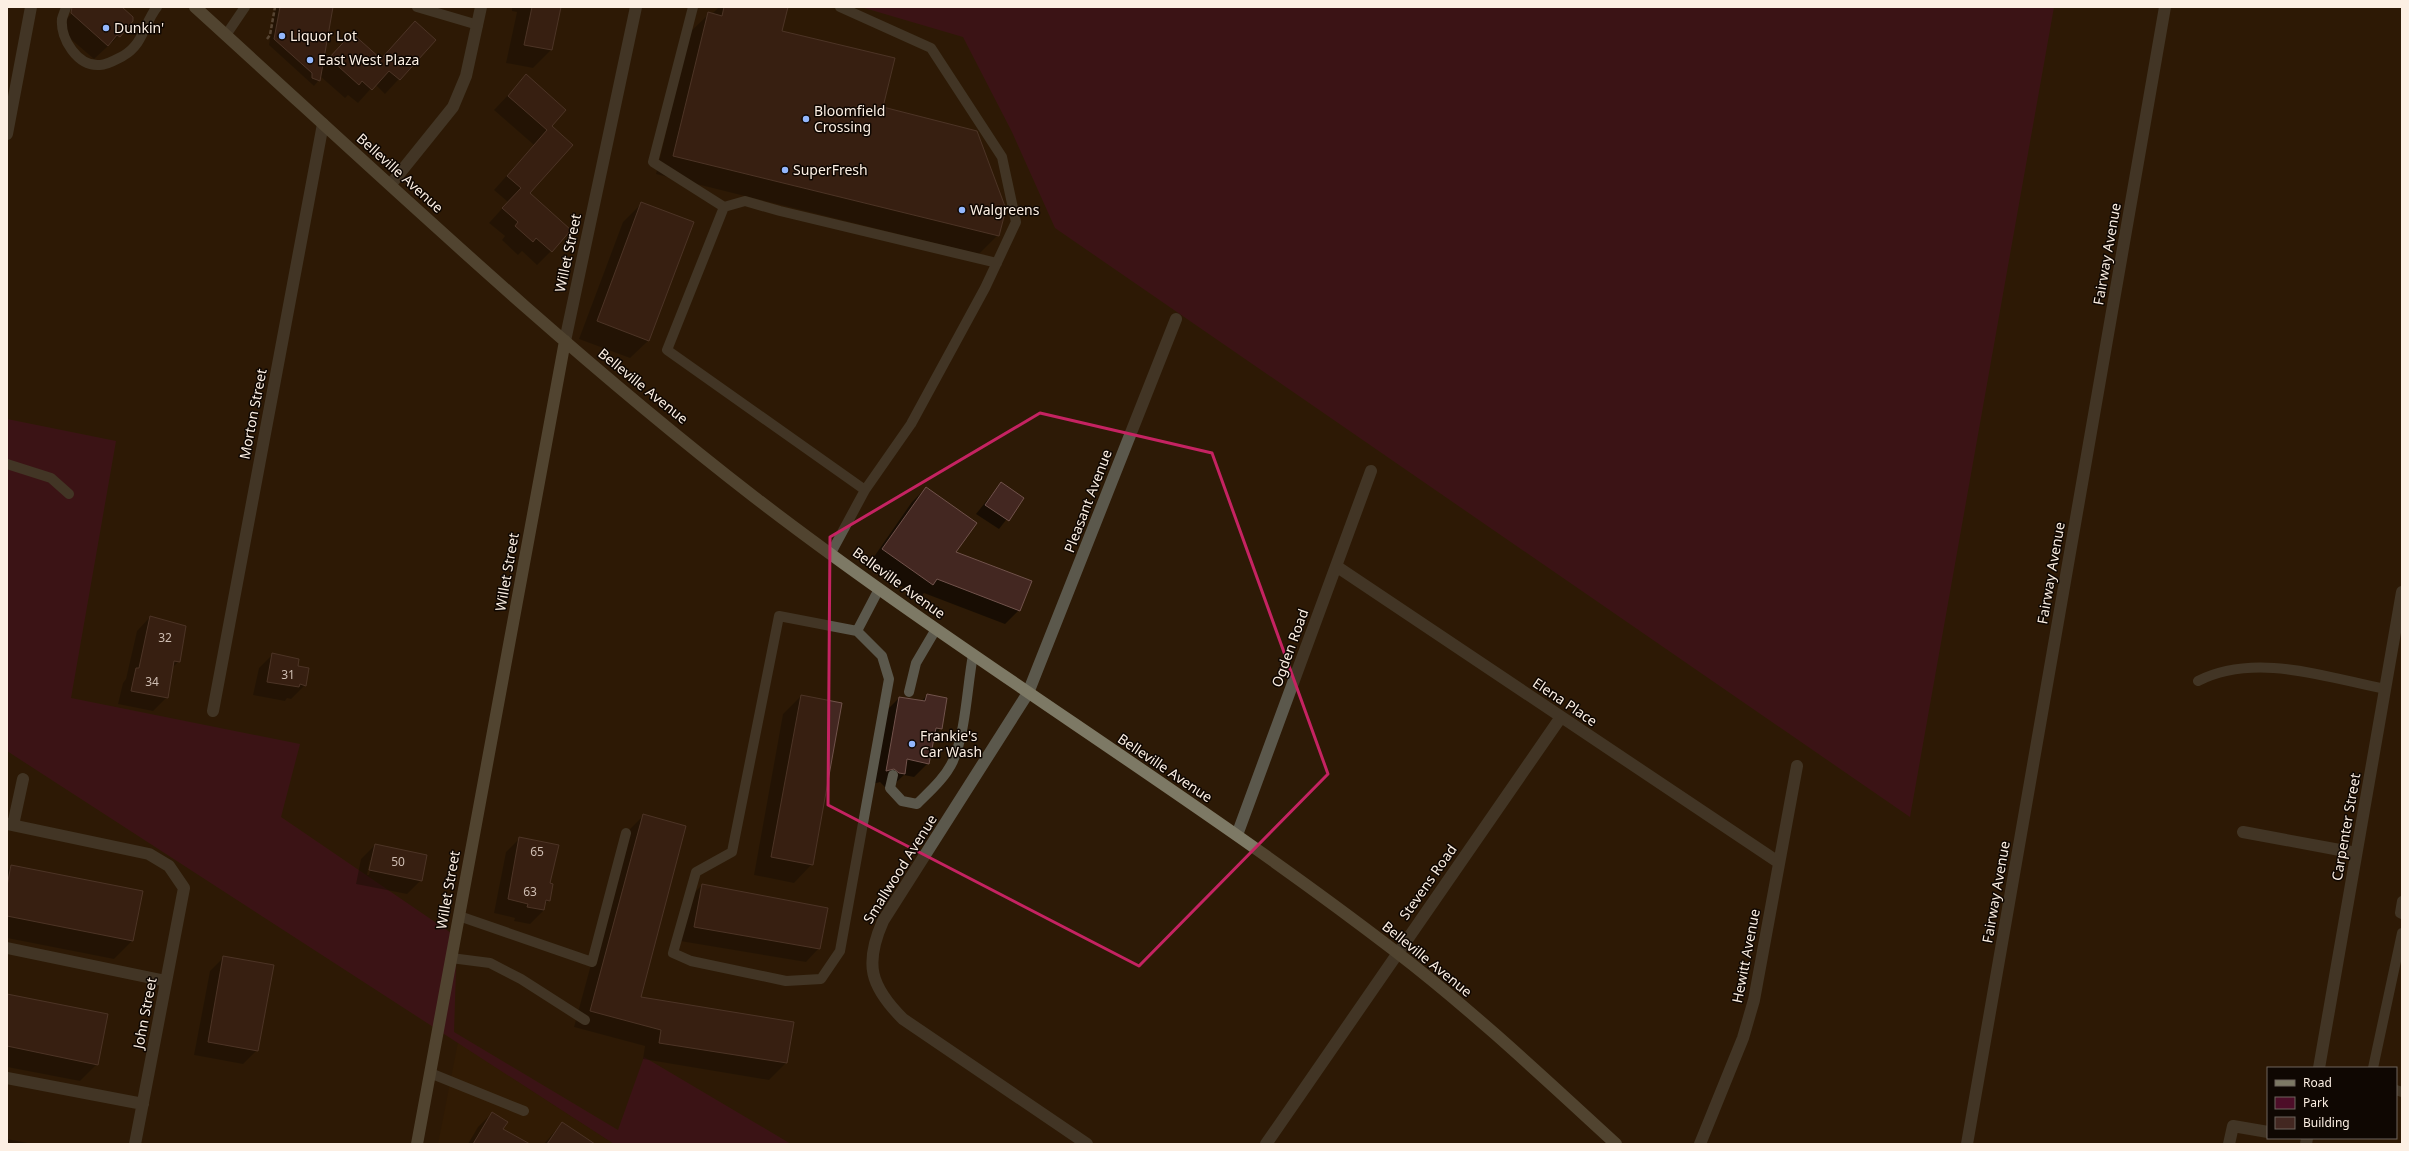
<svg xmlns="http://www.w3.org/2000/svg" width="2409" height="1151" viewBox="0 0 2409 1151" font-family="'Noto Sans',sans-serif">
  <rect width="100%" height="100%" fill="#2d1a06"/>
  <path fill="#351d03" d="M 458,1042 L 614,1144 L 438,1144 Z"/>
  <path fill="#4d0d28" d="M 861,7 L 2054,7 L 1910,817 L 1055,228 L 1012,132 L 963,37 Z
    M 7,419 L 116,441 L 71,698 L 300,744 L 281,817 L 457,937 L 454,1032 L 618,1130 L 644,1057 L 791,1144 L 614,1144 L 7,751 Z"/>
  <path fill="#0007" fill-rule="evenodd" d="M 78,7 L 123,7 L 119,36 L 94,59 L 58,28 Z
    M 275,7 L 332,7 L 322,66 L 352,34 L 380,59 L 415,22 L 435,40 L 385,94 L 375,84 L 358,103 L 348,95 L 345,98 L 320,76 L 319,80 L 314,86 L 269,45 Z
    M 512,7 L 560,7 L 551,50 L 533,68 L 506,63 L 517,12 L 512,11 Z
    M 719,7 L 787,7 L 781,31 L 882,108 L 998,235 L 979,254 L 656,174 L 690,32 L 709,14 L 712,14 Z
    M 526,76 L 550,127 L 528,193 L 551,251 L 537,265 L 522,251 L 518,255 L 502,240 L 505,236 L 489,223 L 508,202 L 494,190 L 534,145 L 494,110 Z
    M 642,203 L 649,340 L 630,358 L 579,339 L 623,222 Z
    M 1001,483 L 1023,498 L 999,529 L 976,514 Z
    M 926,488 L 955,552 L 1019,610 L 1005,624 L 924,593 L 919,598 L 869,564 L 912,502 Z
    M 150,617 L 179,661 L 172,668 L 167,697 L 153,711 L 118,704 L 123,683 L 126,679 L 137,631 Z
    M 273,654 L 297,666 L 305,685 L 291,699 L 287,698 L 285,701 L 253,695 L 259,668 Z
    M 927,695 L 941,728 L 933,736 L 928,763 L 914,777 L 904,775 L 890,788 L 885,787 L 880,782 L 873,784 L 885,712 L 899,698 L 921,702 Z
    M 801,696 L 812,864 L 794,883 L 754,875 L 783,714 Z
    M 643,816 L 639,998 L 793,1023 L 786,1063 L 769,1080 L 643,1059 L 645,1046 L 574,1027 L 627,832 Z
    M 520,838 L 549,884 L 549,900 L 544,905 L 544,910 L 530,924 L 514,921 L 515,918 L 494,913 L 506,852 Z
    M 375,845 L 421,880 L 407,894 L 356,884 L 361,859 ZM 370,860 L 373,860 L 369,875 L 367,875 Z
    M 11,866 L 132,941 L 114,959 L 7,938 L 7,871 Z
    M 702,885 L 819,948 L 806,962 L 680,941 L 688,899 Z
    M 224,957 L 257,1050 L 243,1064 L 194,1055 L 210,971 Z
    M 7,994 L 97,1064 L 80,1081 L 7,1067 Z
    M 492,1113 L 502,1130 L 528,1144 L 468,1144 L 478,1127 Z
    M 562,1123 L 593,1144 L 544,1144 Z
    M 7,1139 L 33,1144 L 7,1144 Z"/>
  <path fill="#432721" stroke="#71534c" d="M 72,7 L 122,7 L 133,17 L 133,21 L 120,37 L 117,35 L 108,46 L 71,13 Z
    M 280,7 L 333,7 L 320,81 L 312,78 L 312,73 L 274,39 Z
    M 532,7 L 561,7 L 552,50 L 524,45 Z
    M 724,7 L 788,7 L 782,31 L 895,58 L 883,107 L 977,131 L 1006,209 L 999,236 L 673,156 L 708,12 L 722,16 Z
    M 415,21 L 436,40 L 400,80 L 389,71 L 372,90 L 362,81 L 359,85 L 329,58 L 352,33 L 381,59 Z
    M 526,74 L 566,110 L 552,126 L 573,145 L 530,193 L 571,230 L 552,252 L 536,238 L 533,242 L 515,226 L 518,222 L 502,208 L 521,188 L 507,176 L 547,130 L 508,96 Z
    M 641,202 L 694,222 L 649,341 L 597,321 Z
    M 1001,482 L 1024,498 L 1009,521 L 985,505 Z
    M 926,487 L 977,523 L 956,552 L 1032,581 L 1020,611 L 937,579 L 933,585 L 882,549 Z
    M 150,616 L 186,626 L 180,662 L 174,661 L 168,698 L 131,691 L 136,668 L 139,668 Z
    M 272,653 L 299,659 L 298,666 L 309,668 L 306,686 L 300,684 L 299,687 L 267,682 Z
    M 927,694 L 947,698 L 942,729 L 936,728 L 929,764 L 907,759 L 905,774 L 899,773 L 894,769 L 886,771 L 899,697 L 925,701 Z
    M 801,695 L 842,703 L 813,865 L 771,857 Z
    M 643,814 L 686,826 L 641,997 L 794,1022 L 787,1063 L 659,1043 L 661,1030 L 590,1011 Z
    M 519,837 L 559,845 L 550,883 L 553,884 L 550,901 L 546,900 L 544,910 L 527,907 L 528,904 L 508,899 Z
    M 375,844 L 427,855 L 422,881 L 369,870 Z
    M 11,865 L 143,891 L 133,941 L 7,916 L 7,886 Z
    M 702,884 L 828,908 L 820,949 L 694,927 Z
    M 223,956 L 274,965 L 258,1051 L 208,1042 Z
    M 7,994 L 108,1014 L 98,1065 L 7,1046 Z
    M 492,1112 L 508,1122 L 503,1129 L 530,1144 L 473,1144 Z
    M 562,1122 L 595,1144 L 547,1144 Z"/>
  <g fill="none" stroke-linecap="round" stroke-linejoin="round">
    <path stroke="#8b7b6b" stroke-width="2.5" stroke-dasharray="4 2" stroke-linecap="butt" d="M 267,39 L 270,35 L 275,7"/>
    <path stroke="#5b584c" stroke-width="10" d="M 66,7 C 65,11 63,15 62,19 C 60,39 78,67 100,65 C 107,65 117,59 123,56 C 144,44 144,23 157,7
      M 417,7 L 478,25
      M 693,7 L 653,162 L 724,207 L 667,350 L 865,490
      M 226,35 L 245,7
      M 724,207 L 745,201 L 780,211 L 997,263
      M 7,464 L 51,478 L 69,494
      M 831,553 L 865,490 L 911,424 L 985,288 L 1016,222 L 1002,157 L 931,48 L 840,7
      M 779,616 L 857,631 L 882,656 L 889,679 L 840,951 L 821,979 L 786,981 L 691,961 L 673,953 L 696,872 L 732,852 Z
      M 857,631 L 879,589
      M 2198,681 C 2255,652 2325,677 2385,689
      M 909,692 L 916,663 L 936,629
      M 893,775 L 890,788 L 902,801 L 917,804 C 930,791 945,778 953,761 C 966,731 967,687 973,655
      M 2402,901 L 2400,913 L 2402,914
      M 459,916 L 592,962 L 626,833
      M 451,958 L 490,963 L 521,979 L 585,1020
      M 2373,1068 L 2402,933
      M 430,1073 L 524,1111
      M 2396,1090 L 2402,1092"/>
    <path stroke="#5b584c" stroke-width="12" d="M 7,134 L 31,7
      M 391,184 L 453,107 L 466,76 L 481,7
      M 565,341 L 636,7
      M 1336,566 L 1778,862
      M 213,711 L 323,124
      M 7,824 L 149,854 L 169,866 L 184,888 L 135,1144
      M 13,825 L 23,779
      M 2243,832 L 2356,853
      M 1237,835 L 1371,471
      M 7,948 L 166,981
      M 2319,1068 L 2402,592
      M 7,1078 L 143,1104
      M 1087,1144 L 903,1019 C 870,986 864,964 883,921 L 1028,693 L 1176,319
      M 1266,1144 L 1561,717
      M 1700,1144 L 1743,1038 L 1754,1000 L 1797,766
      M 1967,1144 L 2165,7
      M 2229,1144 L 2233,1126 L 2268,1132
      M 2306,1144 L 2307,1138"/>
    <path stroke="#7d7965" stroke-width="12" d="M 195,7 C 378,173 558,345 753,496 C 961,656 1187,791 1395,951 C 1473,1011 1544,1078 1616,1144
      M 417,1144 L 565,341"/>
  </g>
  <path d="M0 0H2409V1151H0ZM 1040,413 L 1212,453 L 1328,774 L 1139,966 L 828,805 L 830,537 Z" fill="#2d1a06" fill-opacity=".55" fill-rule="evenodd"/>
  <path fill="none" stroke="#c52362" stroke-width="3" stroke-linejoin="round" d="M 1040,413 L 1212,453 L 1328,774 L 1139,966 L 828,805 L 830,537 Z"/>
  <g fill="#93b7fd" stroke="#0f0702" stroke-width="1.5">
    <circle cx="106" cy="28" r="4"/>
    <circle cx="282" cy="36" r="4"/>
    <circle cx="310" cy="60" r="4"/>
    <circle cx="806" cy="119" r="4"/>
    <circle cx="785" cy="170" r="4"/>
    <circle cx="962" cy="210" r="4"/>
    <circle cx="912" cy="744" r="4"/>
  </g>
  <g text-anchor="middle" stroke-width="3" stroke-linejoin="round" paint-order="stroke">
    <g font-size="12" fill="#cebdb2">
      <text x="165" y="642">32</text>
      <text x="288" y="679">31</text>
      <text x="152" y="686">34</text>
      <text x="537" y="856">65</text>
      <text x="398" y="866">50</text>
      <text x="530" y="896">63</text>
    </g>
    <g font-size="14" fill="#fcefe3" stroke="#0f0702" text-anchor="start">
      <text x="114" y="33">Dunkin'</text>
      <text x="290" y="41">Liquor Lot</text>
      <text x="318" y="65">East West Plaza</text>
      <text x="814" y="116">Bloomfield<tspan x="814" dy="16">Crossing</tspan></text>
      <text x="793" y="175">SuperFresh</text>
      <text x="970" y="215">Walgreens</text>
      <text x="920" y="741">Frankie's<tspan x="920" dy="16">Car Wash</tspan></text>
    </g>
    <g font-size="14" fill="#fcefe3" stroke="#0f0702">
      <text transform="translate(400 173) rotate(42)" y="5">Belleville Avenue</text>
      <text transform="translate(568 253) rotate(-78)" y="5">Willet Street</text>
      <text transform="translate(2107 254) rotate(-80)" y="5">Fairway Avenue</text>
      <text transform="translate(643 386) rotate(39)" y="5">Belleville Avenue</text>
      <text transform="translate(253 414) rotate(-79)" y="5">Morton Street</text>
      <text transform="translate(1088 501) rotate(-69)" y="5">Pleasant Avenue</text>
      <text transform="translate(507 572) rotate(-80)" y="5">Willet Street</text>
      <text transform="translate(2051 573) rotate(-80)" y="5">Fairway Avenue</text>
      <text transform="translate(899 583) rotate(36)" y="5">Belleville Avenue</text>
      <text transform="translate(1290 648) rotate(-70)" y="5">Ogden Road</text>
      <text transform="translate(1565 702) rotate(34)" y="5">Elena Place</text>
      <text transform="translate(1165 768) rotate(34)" y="5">Belleville Avenue</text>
      <text transform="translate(2346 827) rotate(-80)" y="5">Carpenter Street</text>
      <text transform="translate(900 869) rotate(-58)" y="5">Smallwood Avenue</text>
      <text transform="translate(1428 882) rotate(-55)" y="5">Stevens Road</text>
      <text transform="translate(448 890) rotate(-80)" y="5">Willet Street</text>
      <text transform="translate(1996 892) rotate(-80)" y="5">Fairway Avenue</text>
      <text transform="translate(1746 956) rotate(-79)" y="5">Hewitt Avenue</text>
      <text transform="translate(1427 959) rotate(39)" y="5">Belleville Avenue</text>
      <text transform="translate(145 1013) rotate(-79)" y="5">John Street</text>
    </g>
  </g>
  <rect width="2409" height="1151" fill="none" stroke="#fcefe3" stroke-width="16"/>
  <rect x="2267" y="1067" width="130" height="72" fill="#0f0702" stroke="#6e645c"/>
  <rect x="2275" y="1080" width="20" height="6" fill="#7d7965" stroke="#6e645c"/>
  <text x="2303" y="1087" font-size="12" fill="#fcefe3">Road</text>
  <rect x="2275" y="1097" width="20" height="12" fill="#4d0d28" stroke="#6e645c"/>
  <text x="2303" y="1107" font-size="12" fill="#fcefe3">Park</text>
  <rect x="2275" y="1117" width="20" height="12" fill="#432721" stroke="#6e645c"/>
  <text x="2303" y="1127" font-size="12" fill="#fcefe3">Building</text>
</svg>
